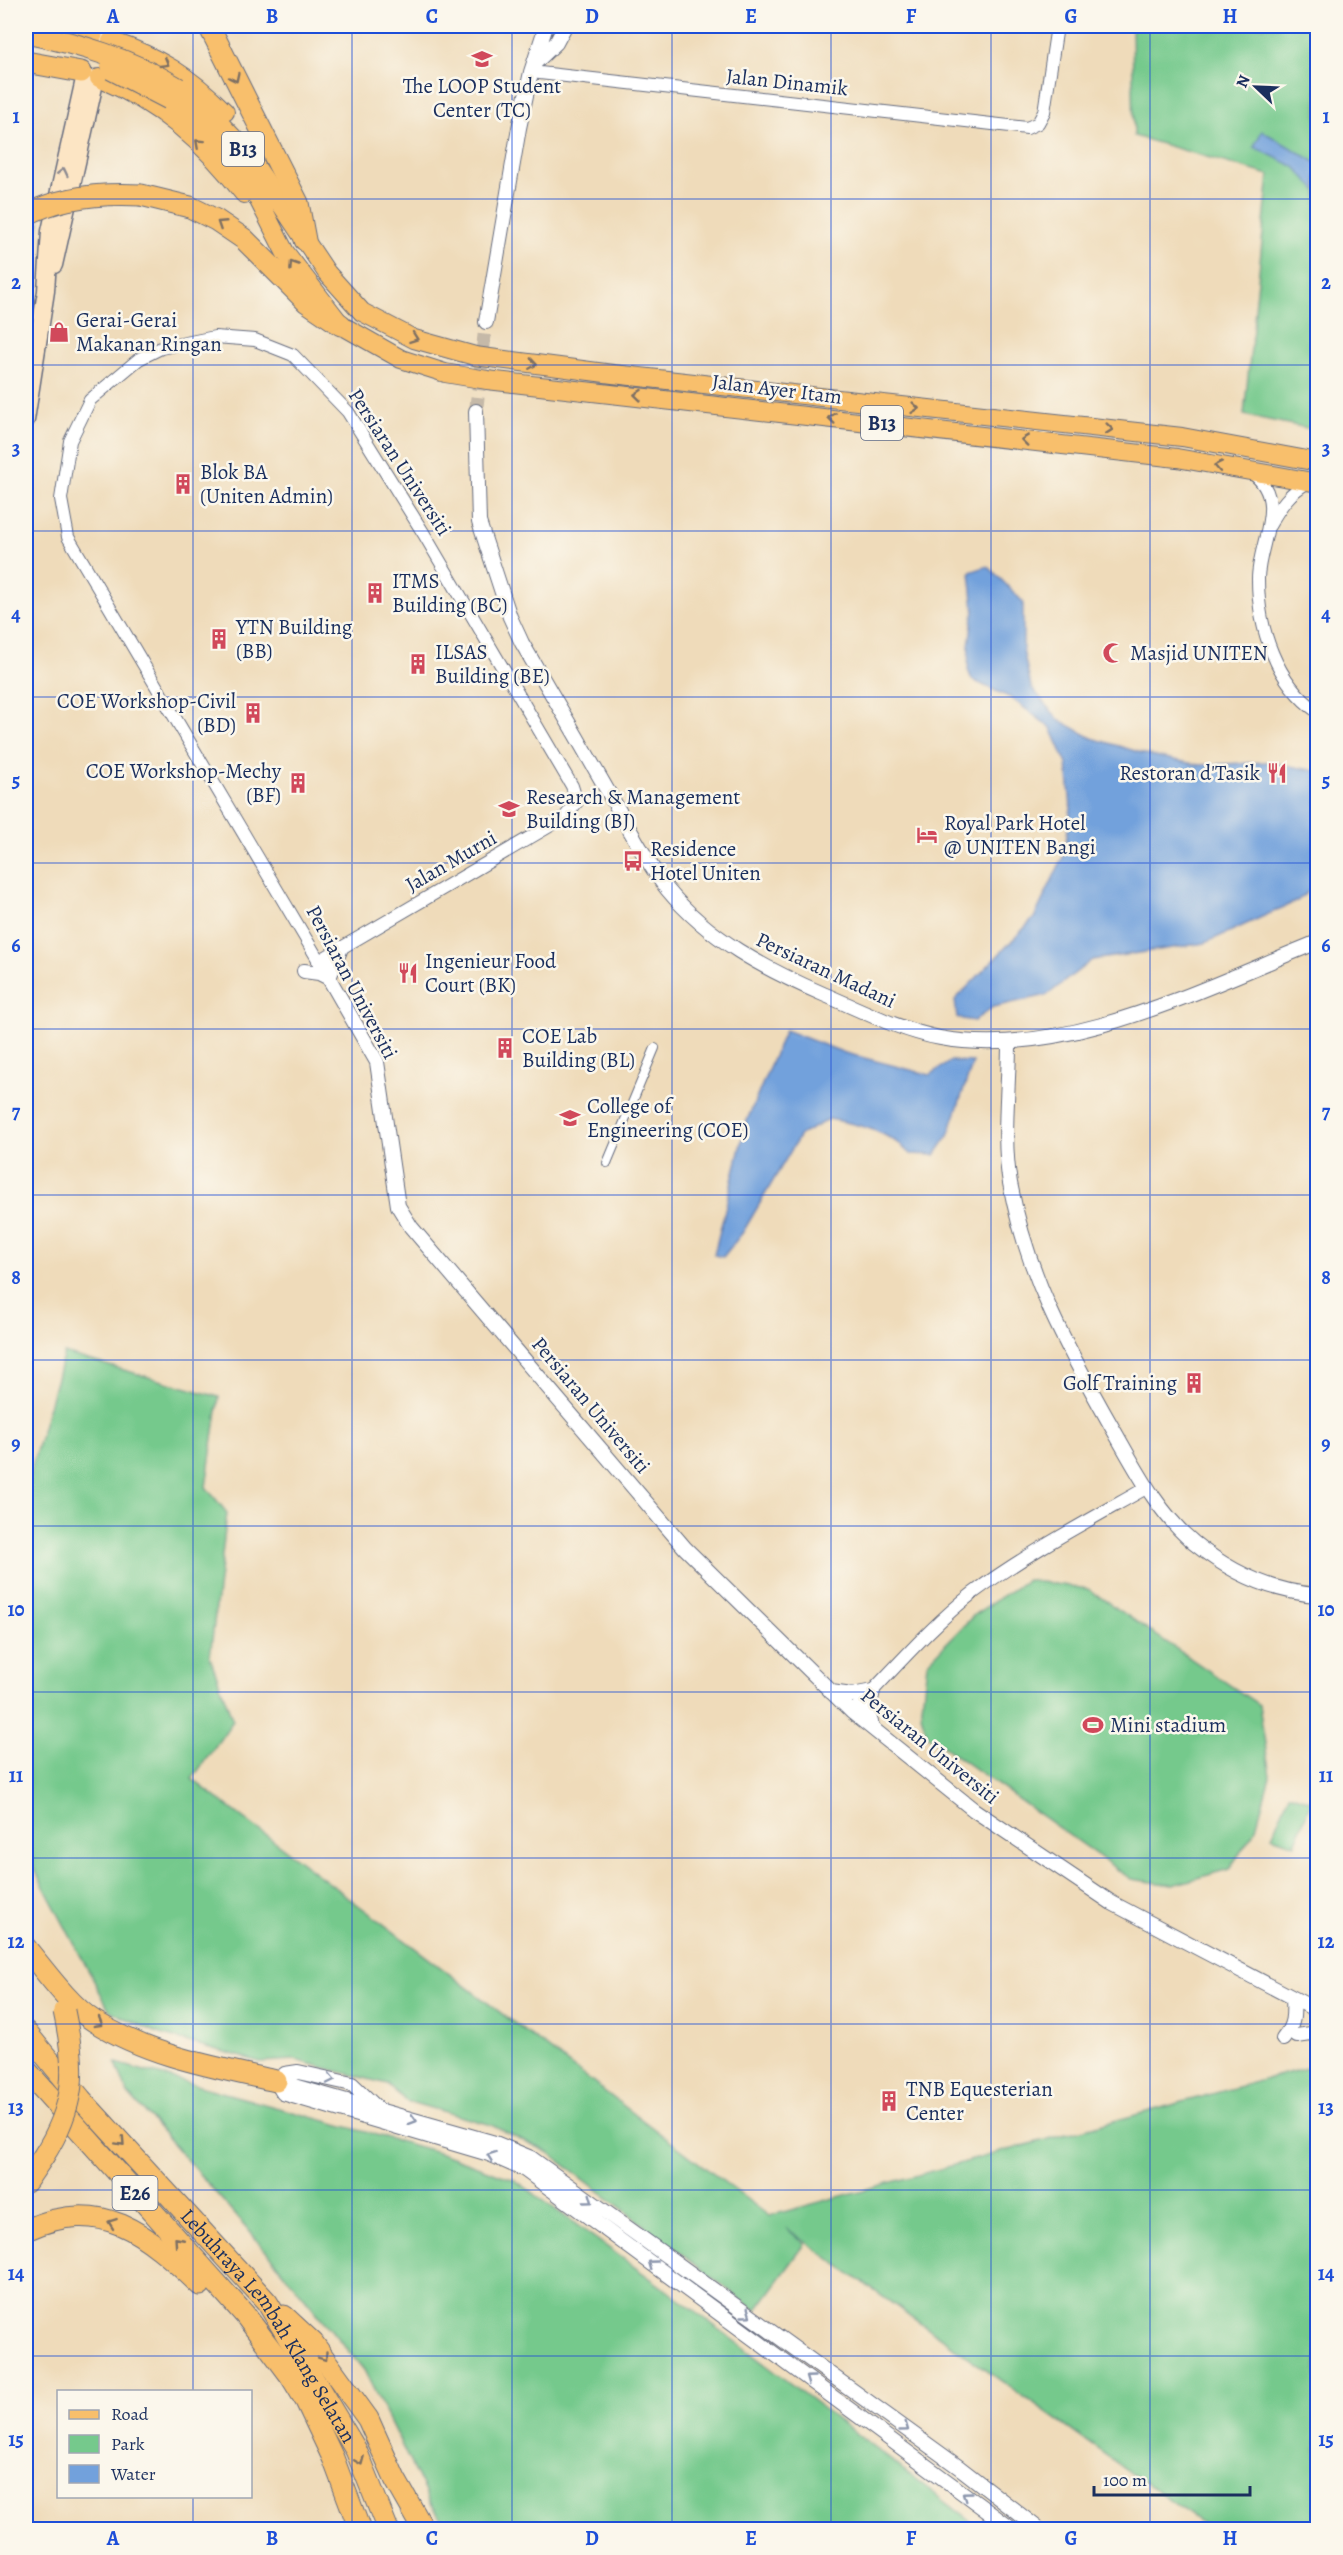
<svg xmlns="http://www.w3.org/2000/svg" width="1343" height="2555" viewBox="0 0 1343 2555" font-family="Alegreya,serif">
  <rect width="100%" height="100%" fill="#fbf7ec"/>
  <filter id="ink" filterUnits="userSpaceOnUse"><feTurbulence type="fractalNoise" baseFrequency=".0167" numOctaves="2"/><feDisplacementMap in="SourceGraphic" scale="12" xChannelSelector="R" yChannelSelector="G"/><feConvolveMatrix kernelMatrix="1 2 1 2 8 2 1 2 1" color-interpolation-filters="sRGB"/></filter>
  <filter id="wash" filterUnits="userSpaceOnUse"><feTurbulence type="fractalNoise" baseFrequency=".008" numOctaves="4" result="noise"/><feDisplacementMap in="SourceGraphic" scale="24" xChannelSelector="R" yChannelSelector="G"/><feGaussianBlur stdDeviation="1.35" result="paint"/><feColorMatrix in="noise" values="0 0 0 0 0 0 0 0 0 0 0 0 0 0 0 0 0 1.4 0 .05"/><feComposite in="paint" operator="in"/></filter>
  <g filter="url(#wash)">
    <rect width="100%" height="100%" fill="#efdbba"/>
    <path fill="#75c98c" stroke="#487c75" stroke-width="1.5" d="M 1129,26 L 1317,26 L 1317,430 L 1244,415 L 1269,175 L 1134,136 L 1132,27 Z
      M 64,1353 L 219,1397 L 206,1487 L 227,1513 L 210,1657 L 233,1721 L 192,1779 L 769,2216 L 1317,2065 L 1317,2529 L 1210,2529 L 786,2228 L 805,2244 L 756,2311 L 548,2152 L 491,2125 L 406,2101 L 387,2084 L 295,2060 L 260,2062 L 160,2034 L 110,2011 L 26,1853 L 26,1487 Z
      M 1027,1580 L 1088,1589 L 1259,1705 L 1270,1776 L 1255,1831 L 1229,1869 L 1173,1885 L 1131,1879 L 927,1735 L 921,1715 L 927,1663 L 975,1614 Z
      M 1289,1794 L 1311,1801 L 1295,1844 L 1272,1836 Z
      M 116,2063 L 438,2152 L 515,2180 L 695,2311 L 981,2529 L 449,2529 L 430,2502 L 364,2370 L 246,2227 L 127,2092 Z"/>
    <path fill="#60ad78" stroke="#3e6e6b" stroke-width="1.5" d="M 40,222 L 26,288 L 26,229 Z"/>
    <path fill="#72a1dc" stroke="#46689d" stroke-width="1.5" d="M 1262,131 L 1317,163 L 1317,191 L 1295,167 L 1254,147 Z
      M 988,566 L 1023,602 L 1023,650 L 1031,687 L 1059,720 L 1092,738 L 1145,754 L 1199,765 L 1269,762 L 1317,771 L 1317,884 L 1297,901 L 1205,943 L 1092,960 L 1047,995 L 993,1007 L 974,1021 L 957,1018 L 955,1000 L 1034,918 L 1064,855 L 1071,808 L 1067,764 L 1051,728 L 1011,698 L 972,680 L 968,670 L 969,645 L 974,610 L 970,572 Z
      M 785,1030 L 845,1053 L 930,1075 L 951,1061 L 973,1062 L 948,1136 L 935,1155 L 910,1154 C 889,1131 858,1124 829,1119 L 800,1135 L 743,1232 L 723,1257 L 714,1255 L 746,1123 Z"/>
  </g>
  <g filter="url(#ink)">
    <g fill="none" stroke-linecap="round" stroke-linejoin="round">
      <path stroke="#c5b9a8" stroke-width="14" stroke-dasharray="14 7" stroke-linecap="butt" d="M 476,411 L 486,322"/>
      <g stroke="#656b7e" stroke-width="10">
        <path id="pedestrian" d="M 607,1163 L 655,1048"/>
      </g>
      <g stroke="#656b7e" stroke-width="14">
        <path id="minor" d="M 531,72 L 1027,128 L 1038,123 L 1044,112 L 1057,26
          M 215,337 L 255,340 L 293,355 L 348,412 L 424,534 L 572,786 L 577,802 L 565,817 L 319,961 L 68,537 L 61,499 L 70,441 L 90,400 L 139,359 L 161,348 Z
          M 1252,473 C 1289,500 1258,543 1258,579 C 1258,628 1276,683 1318,712
          M 1269,526 C 1280,507 1289,492 1309,482
          M 852,1712 C 891,1673 929,1627 973,1593 C 1027,1553 1088,1521 1146,1488"/>
      </g>
      <g stroke="#656b7e" stroke-width="16">
        <path id="tertiary" d="M 535,63 L 556,43 L 565,26
          M 486,322 L 519,128 L 531,72 L 546,26
          M 476,411 L 479,522 L 510,617 L 522,643 C 552,694 581,744 610,795 C 628,826 645,860 667,889 C 708,939 765,969 823,994 C 861,1010 899,1030 940,1038 C 1064,1061 1204,987 1318,942
          M 319,961 L 377,1062 L 398,1206 L 411,1227 L 685,1548 L 852,1712 L 974,1810 L 1112,1903 L 1318,2011
          M 304,971 L 319,973 L 329,978
          M 329,978 L 341,948
          M 1009,1043 C 1009,1088 1002,1138 1010,1183 C 1027,1276 1067,1348 1113,1429 C 1136,1469 1158,1513 1194,1543 C 1229,1571 1272,1592 1318,1595
          M 831,1692 L 852,1695 L 873,1691
          M 873,1729 L 868,1712 L 873,1691
          M 1297,2036 L 1318,2033
          M 1283,2039 C 1294,2025 1294,2016 1293,1998
          M 276,2081 L 495,2143 L 531,2158 L 960,2468 L 1040,2530
          M 276,2081 L 283,2093 L 489,2154 L 525,2170 L 1013,2530
          M 276,2081 L 285,2074 L 298,2072 L 352,2084 L 377,2108"/>
      </g>
      <g stroke="#656b7e" stroke-width="19">
        <path id="secondary" d="M 108,38 L 111,26
          M 54,265 L 96,78
          M 26,420 L 46,291 L 50,231 L 85,75"/>
      </g>
      <g stroke="#656b7e" stroke-width="20">
        <path id="primary" d="M 111,41 C 159,57 189,76 225,112
          M 99,78 C 161,104 204,142 244,194
          M 178,88 L 206,109 L 244,149 L 327,273 L 362,312 L 414,339 L 475,356 L 613,374 L 1182,437 L 1318,462
          M 172,101 L 196,119 L 237,163 L 254,191 L 285,252 L 341,325 L 401,359 L 445,373 L 487,380 L 1177,458 L 1318,483"/>
      </g>
      <g stroke="#656b7e" stroke-width="23">
        <g id="motorway">
          <path d="M 60,26 L 92,35"/>
          <path d="M 209,26 L 298,203 L 305,240"/>
          <path d="M 26,62 L 81,72"/>
          <path d="M 141,195 L 190,207 L 216,220 L 244,239 L 307,302 L 341,325"/>
          <path d="M 26,1948 C 45,1971 70,2006 94,2021 C 149,2056 214,2067 276,2081"/>
          <path id="s1" d="M 26,2032 L 81,2099 L 267,2302 L 356,2450 L 388,2530"/>
          <path d="M 26,2070 L 245,2315 L 290,2375 L 306,2401 L 333,2458 L 360,2530"/>
          <path d="M 26,2182 L 43,2157"/>
          <path d="M 26,2230 C 102,2195 146,2233 200,2285"/>
          <path d="M 284,2316 L 313,2343 L 368,2419 L 395,2479 L 424,2530"/>
        </g>
      </g>
      <use href="#pedestrian" stroke="#fff" stroke-width="8"/>
      <use href="#minor" stroke="#fff" stroke-width="12"/>
      <use href="#tertiary" stroke="#fff" stroke-width="14"/>
      <use href="#secondary" stroke="#fce5c4" stroke-width="16"/>
      <use href="#primary" stroke="#f8bf6c" stroke-width="18"/>
      <use href="#motorway" stroke="#f8bf6c" stroke-width="21"/>
      <g stroke="#656b7e" stroke-width="23" stroke-linecap="butt">
        <path id="motorway-bridge" d="M 26,33 C 80,44 130,59 178,88
          M 111,69 L 169,99
          M 26,215 C 61,196 102,193 141,195
          M 43,2157 C 76,2105 77,2070 64,2011"/>
      </g>
      <use href="#motorway-bridge" stroke="#f8bf6c" stroke-width="21"/>
    </g>
    <defs><path id="oneway-chevron" d="M-2-3.5L2.5 0L-2 3.5" fill="none" stroke-width="1.6" stroke-linecap="round" stroke-linejoin="round" transform="scale(1.5)"/></defs>
    <g stroke="#7e7064">
      <use href="#oneway-chevron" transform="translate(165 63) rotate(30)"/>
      <use href="#oneway-chevron" transform="translate(235 78) rotate(64)"/>
      <use href="#oneway-chevron" transform="translate(199 143) rotate(-138)"/>
      <use href="#oneway-chevron" transform="translate(221 224) rotate(-147)"/>
      <use href="#oneway-chevron" transform="translate(293 265) rotate(-124)"/>
      <use href="#oneway-chevron" transform="translate(414 338) rotate(20)"/>
      <use href="#oneway-chevron" transform="translate(533 364) rotate(8)"/>
      <use href="#oneway-chevron" transform="translate(638 395) rotate(-174)"/>
      <use href="#oneway-chevron" transform="translate(915 408) rotate(6)"/>
      <use href="#oneway-chevron" transform="translate(832 418) rotate(-173)"/>
      <use href="#oneway-chevron" transform="translate(1109 429) rotate(6)"/>
      <use href="#oneway-chevron" transform="translate(1025 440) rotate(-173)"/>
      <use href="#oneway-chevron" transform="translate(1218 466) rotate(-169)"/>
      <use href="#oneway-chevron" transform="translate(99 2023) rotate(30)"/>
      <use href="#oneway-chevron" transform="translate(121 2142) rotate(47)"/>
      <use href="#oneway-chevron" transform="translate(112 2223) rotate(-160)"/>
      <use href="#oneway-chevron" transform="translate(178 2241) rotate(-132)"/>
      <use href="#oneway-chevron" transform="translate(324 2357) rotate(54)"/>
      <use href="#oneway-chevron" transform="translate(360 2461) rotate(67)"/>
    </g>
    <use stroke="#8c8a91" href="#oneway-chevron" transform="translate(63 172) rotate(-77)"/>
    <g stroke="#8d97ae">
      <use href="#oneway-chevron" transform="translate(331 2079) rotate(12)"/>
      <use href="#oneway-chevron" transform="translate(413 2120) rotate(16)"/>
      <use href="#oneway-chevron" transform="translate(491 2156) rotate(-160)"/>
      <use href="#oneway-chevron" transform="translate(589 2200) rotate(36)"/>
      <use href="#oneway-chevron" transform="translate(652 2264) rotate(-144)"/>
      <use href="#oneway-chevron" transform="translate(747 2314) rotate(36)"/>
      <use href="#oneway-chevron" transform="translate(809 2379) rotate(-144)"/>
      <use href="#oneway-chevron" transform="translate(905 2428) rotate(36)"/>
      <use href="#oneway-chevron" transform="translate(966 2495) rotate(-144)"/>
    </g>
  </g>
  <path fill="none" stroke="#1d4ed8" stroke-width="1.5" stroke-opacity="0.55" d="M 193,26 L 193,2392M 352,26 L 352,2530M 512,26 L 512,2530M 672,26 L 672,2530M 831,26 L 831,2530M 991,26 L 991,2530M 1150,26 L 1150,2530M 26,199 L 1318,199M 26,365 L 1318,365M 26,531 L 1318,531M 26,697 L 1318,697M 26,863 L 1318,863M 26,1029 L 1318,1029M 26,1195 L 1318,1195M 26,1360 L 1318,1360M 26,1526 L 1318,1526M 26,1692 L 1318,1692M 26,1858 L 1318,1858M 26,2024 L 1318,2024M 26,2190 L 1318,2190M 26,2356 L 1318,2356M 193,2496 L 193,2530"/>
  <defs>
    <g id="university-bare" transform="scale(1.62)"><path d="M0-5L7-2L0 1L-7-2ZM-4 1L0 2.5L4 1V4Q0 6-4 4Z" fill="#d1495b" stroke="#fbf7ec" stroke-width="2.5" paint-order="stroke"/></g>
    <g id="shop-bare" transform="scale(1.62)"><path d="M-5-2.5h2.3a2.7 3.5 0 0 1 5.4 0H5L5.5 6h-11ZM-1.5-2.5h3a1.5 2.3 0 0 0-3 0Z" fill="#d1495b" stroke="#fbf7ec" stroke-width="2.5" paint-order="stroke"/></g>
    <g id="building-bare" transform="scale(1.62)"><path d="M-4-6H4V6H1V3H-1V6H-4ZM-2.5-4.3h1.7v1.8h-1.7ZM.8-4.3h1.7v1.8H.8ZM-2.5-1h1.7V.8h-1.7ZM.8-1h1.7V.8H.8Z" fill="#d1495b" stroke="#fbf7ec" stroke-width="2.5" paint-order="stroke"/></g>
    <g id="mosque-bare" transform="scale(1.62)"><path d="M3.5-4.9A6 6 0 1 0 3.5 4.9A5 5 0 1 1 3.5-4.9Z" fill="#d1495b" stroke="#fbf7ec" stroke-width="2.5" paint-order="stroke"/></g>
    <g id="restaurant-bare" transform="scale(1.62)"><path d="M-5-6h1v4h1v-4h1v4h1v-4h1v5L-1.5 .5V6h-2V.5L-5-1ZM5-6V6H3V1.5H1.5Q1.5-4 5-6Z" fill="#d1495b" stroke="#fbf7ec" stroke-width="2.5" paint-order="stroke"/></g>
    <g id="hotel-bare" transform="scale(1.62)"><path d="M-6-4.5h1.5V1H6V5H4.5V3h-9V5H-6ZM-4 0a1.8 1.8 0 1 1 3.6 0ZM.5 0V-2.5h3Q6-2.5 6 0Z" fill="#d1495b" stroke="#fbf7ec" stroke-width="2.5" paint-order="stroke"/></g>
    <g id="bus-bare" transform="scale(1.62)"><path d="M-5-6H5V4H4V6H2V4H-2V6H-4V4H-5ZM-3.5-4V0h7V-4ZM-3.5 1.2v1.5H-2V1.2ZM2 1.2v1.5H3.5V1.2Z" fill="#d1495b" stroke="#fbf7ec" stroke-width="2.5" paint-order="stroke"/></g>
    <g id="stadium-bare" transform="scale(1.62)"><path d="M0-5a6.5 5 0 1 0 0 10a6.5 5 0 1 0 0-10ZM-3.5-1.8h7v3.6h-7Z" fill="#d1495b" stroke="#fbf7ec" stroke-width="2.5" paint-order="stroke"/></g>
  </defs>
  <g fill-rule="evenodd">
    <use href="#university-bare" x="482" y="59"/>
    <use href="#shop-bare" x="59" y="332"/>
    <use href="#building-bare" x="183" y="484"/>
    <use href="#building-bare" x="375" y="593"/>
    <use href="#building-bare" x="219" y="639"/>
    <use href="#mosque-bare" x="1113" y="653"/>
    <use href="#building-bare" x="418" y="664"/>
    <use href="#building-bare" x="253" y="713"/>
    <use href="#restaurant-bare" x="1277" y="773"/>
    <use href="#building-bare" x="298" y="783"/>
    <use href="#university-bare" x="509" y="809"/>
    <use href="#hotel-bare" x="927" y="835"/>
    <use href="#bus-bare" x="633" y="861"/>
    <use href="#restaurant-bare" x="408" y="973"/>
    <use href="#building-bare" x="505" y="1048"/>
    <use href="#university-bare" x="570" y="1118"/>
    <use href="#building-bare" x="1194" y="1383"/>
    <use href="#stadium-bare" x="1093" y="1725"/>
    <use href="#building-bare" x="889" y="2101"/>
  </g>
  <g text-anchor="middle" stroke-width="5" stroke-linejoin="round" paint-order="stroke">
    <g fill="#fbf7ec" stroke="#5e6b89" stroke-width="1.5">
      <rect x="222" y="132" width="42" height="34" rx="4.5"/>
      <rect x="861" y="406" width="42" height="34" rx="4.5"/>
      <rect x="112.5" y="2176" width="45" height="34" rx="4.5"/>
    </g>
    <g font-size="20" font-weight="bold" fill="#1b2f5e">
      <text x="243" y="156">B13</text>
      <text x="882" y="430">B13</text>
      <text x="135" y="2200">E26</text>
    </g>
    <g font-size="21" fill="#1b2f5e" stroke="#fbf7ec">
      <text transform="translate(787 82) rotate(6)" y="7">Jalan Dinamik</text>
      <text transform="translate(777 389) rotate(7)" y="7">Jalan Ayer Itam</text>
      <text transform="translate(400 462) rotate(57)" y="7">Persiaran Universiti</text>
      <text transform="translate(451 861) rotate(-30)" y="7">Jalan Murni</text>
      <text transform="translate(826 970) rotate(25)" y="7">Persiaran Madani</text>
      <text transform="translate(352 982) rotate(62)" y="7">Persiaran Universiti</text>
      <text transform="translate(591 1405) rotate(50)" y="7">Persiaran Universiti</text>
      <text transform="translate(930 1746) rotate(39)" y="7">Persiaran Universiti</text>
      <text dy="7" stroke="none"><textPath href="#s1" startOffset="382">Lebuhraya Lembah Klang Selatan</textPath></text>
    </g>
    <g font-size="21" fill="#1b2f5e" stroke="#fbf7ec" text-anchor="start">
      <text x="482" y="93" text-anchor="middle">The LOOP Student<tspan x="482" dy="24">Center (TC)</tspan></text>
      <text x="76" y="327">Gerai-Gerai<tspan x="76" dy="24">Makanan Ringan</tspan></text>
      <text x="200" y="479">Blok BA<tspan x="200" dy="24">(Uniten Admin)</tspan></text>
      <text x="392" y="588">ITMS<tspan x="392" dy="24">Building (BC)</tspan></text>
      <text x="236" y="634">YTN Building<tspan x="236" dy="24">(BB)</tspan></text>
      <text x="435" y="659">ILSAS<tspan x="435" dy="24">Building (BE)</tspan></text>
      <text x="1130" y="660">Masjid UNITEN</text>
      <text x="236" y="708" text-anchor="end">COE Workshop-Civil<tspan x="236" dy="24">(BD)</tspan></text>
      <text x="281" y="778" text-anchor="end">COE Workshop-Mechy<tspan x="281" dy="24">(BF)</tspan></text>
      <text x="1260" y="780" text-anchor="end">Restoran d'Tasik</text>
      <text x="526" y="804">Research &amp; Management<tspan x="526" dy="24">Building (BJ)</tspan></text>
      <text x="944" y="830">Royal Park Hotel<tspan x="944" dy="24">@ UNITEN Bangi</tspan></text>
      <text x="650" y="856">Residence<tspan x="650" dy="24">Hotel Uniten</tspan></text>
      <text x="425" y="968">Ingenieur Food<tspan x="425" dy="24">Court (BK)</tspan></text>
      <text x="522" y="1043">COE Lab<tspan x="522" dy="24">Building (BL)</tspan></text>
      <text x="587" y="1113">College of<tspan x="587" dy="24">Engineering (COE)</tspan></text>
      <text x="1177" y="1390" text-anchor="end">Golf Training</text>
      <text x="1110" y="1732">Mini stadium</text>
      <text x="906" y="2096">TNB Equesterian<tspan x="906" dy="24">Center</tspan></text>
    </g>
  </g>
  <rect width="1343" height="2555" fill="none" stroke="#fbf7ec" stroke-width="66"/>
  <rect x="57" y="2390" width="195" height="108" fill="#fbf7ec" stroke="#a1a7b3" stroke-width="1.5"/>
  <rect x="69" y="2410" width="30" height="9" fill="#f8bf6c" stroke="#a1a7b3" stroke-width="1.5"/>
  <text x="111" y="2420" font-size="18" fill="#1b2f5e">Road</text>
  <rect x="69" y="2435" width="30" height="18" fill="#75c98c" stroke="#a1a7b3" stroke-width="1.5"/>
  <text x="111" y="2450" font-size="18" fill="#1b2f5e">Park</text>
  <rect x="69" y="2465" width="30" height="18" fill="#72a1dc" stroke="#a1a7b3" stroke-width="1.5"/>
  <text x="111" y="2480" font-size="18" fill="#1b2f5e">Water</text>
  <g transform="translate(1256 87) rotate(293)" stroke="#fbf7ec" stroke-width="4.5" paint-order="stroke">
  <path d="M0-4.5L10 22L0 15L-10 22Z" fill="#1b2f5e"/>
  <text y="-9" font-size="16" font-weight="bold" text-anchor="middle" fill="#1b2f5e">N</text>
  </g>
  <path d="M1094 2486v9h156v-9" fill="none" stroke="#1b2f5e" stroke-width="3"/>
  <text x="1103" y="2486" font-size="18" fill="#1b2f5e" stroke="#fbf7ec" stroke-width="4.5" paint-order="stroke">100 m</text>
  <rect x="33" y="33" width="1277" height="2489" fill="none" stroke="#1d4ed8" stroke-width="2"/>
  <g font-size="20" text-anchor="middle" font-weight="bold" fill="#1d4ed8">
    <text x="113" y="23">A</text>
    <text x="272" y="23">B</text>
    <text x="432" y="23">C</text>
    <text x="592" y="23">D</text>
    <text x="751" y="23">E</text>
    <text x="911" y="23">F</text>
    <text x="1071" y="23">G</text>
    <text x="1230" y="23">H</text>
    <text x="16" y="123">1</text>
    <text x="1326" y="123">1</text>
    <text x="16" y="289">2</text>
    <text x="1326" y="289">2</text>
    <text x="16" y="455">3</text>
    <text x="1326" y="455">3</text>
    <text x="16" y="621">4</text>
    <text x="1326" y="621">4</text>
    <text x="16" y="787">5</text>
    <text x="1326" y="787">5</text>
    <text x="16" y="952">6</text>
    <text x="1326" y="952">6</text>
    <text x="16" y="1118">7</text>
    <text x="1326" y="1118">7</text>
    <text x="16" y="1284">8</text>
    <text x="1326" y="1284">8</text>
    <text x="16" y="1450">9</text>
    <text x="1326" y="1450">9</text>
    <text x="16" y="1616">10</text>
    <text x="1326" y="1616">10</text>
    <text x="16" y="1782">11</text>
    <text x="1326" y="1782">11</text>
    <text x="16" y="1948">12</text>
    <text x="1326" y="1948">12</text>
    <text x="16" y="2114">13</text>
    <text x="1326" y="2114">13</text>
    <text x="16" y="2280">14</text>
    <text x="1326" y="2280">14</text>
    <text x="16" y="2446">15</text>
    <text x="1326" y="2446">15</text>
    <text x="113" y="2545">A</text>
    <text x="272" y="2545">B</text>
    <text x="432" y="2545">C</text>
    <text x="592" y="2545">D</text>
    <text x="751" y="2545">E</text>
    <text x="911" y="2545">F</text>
    <text x="1071" y="2545">G</text>
    <text x="1230" y="2545">H</text>
  </g>
</svg>
